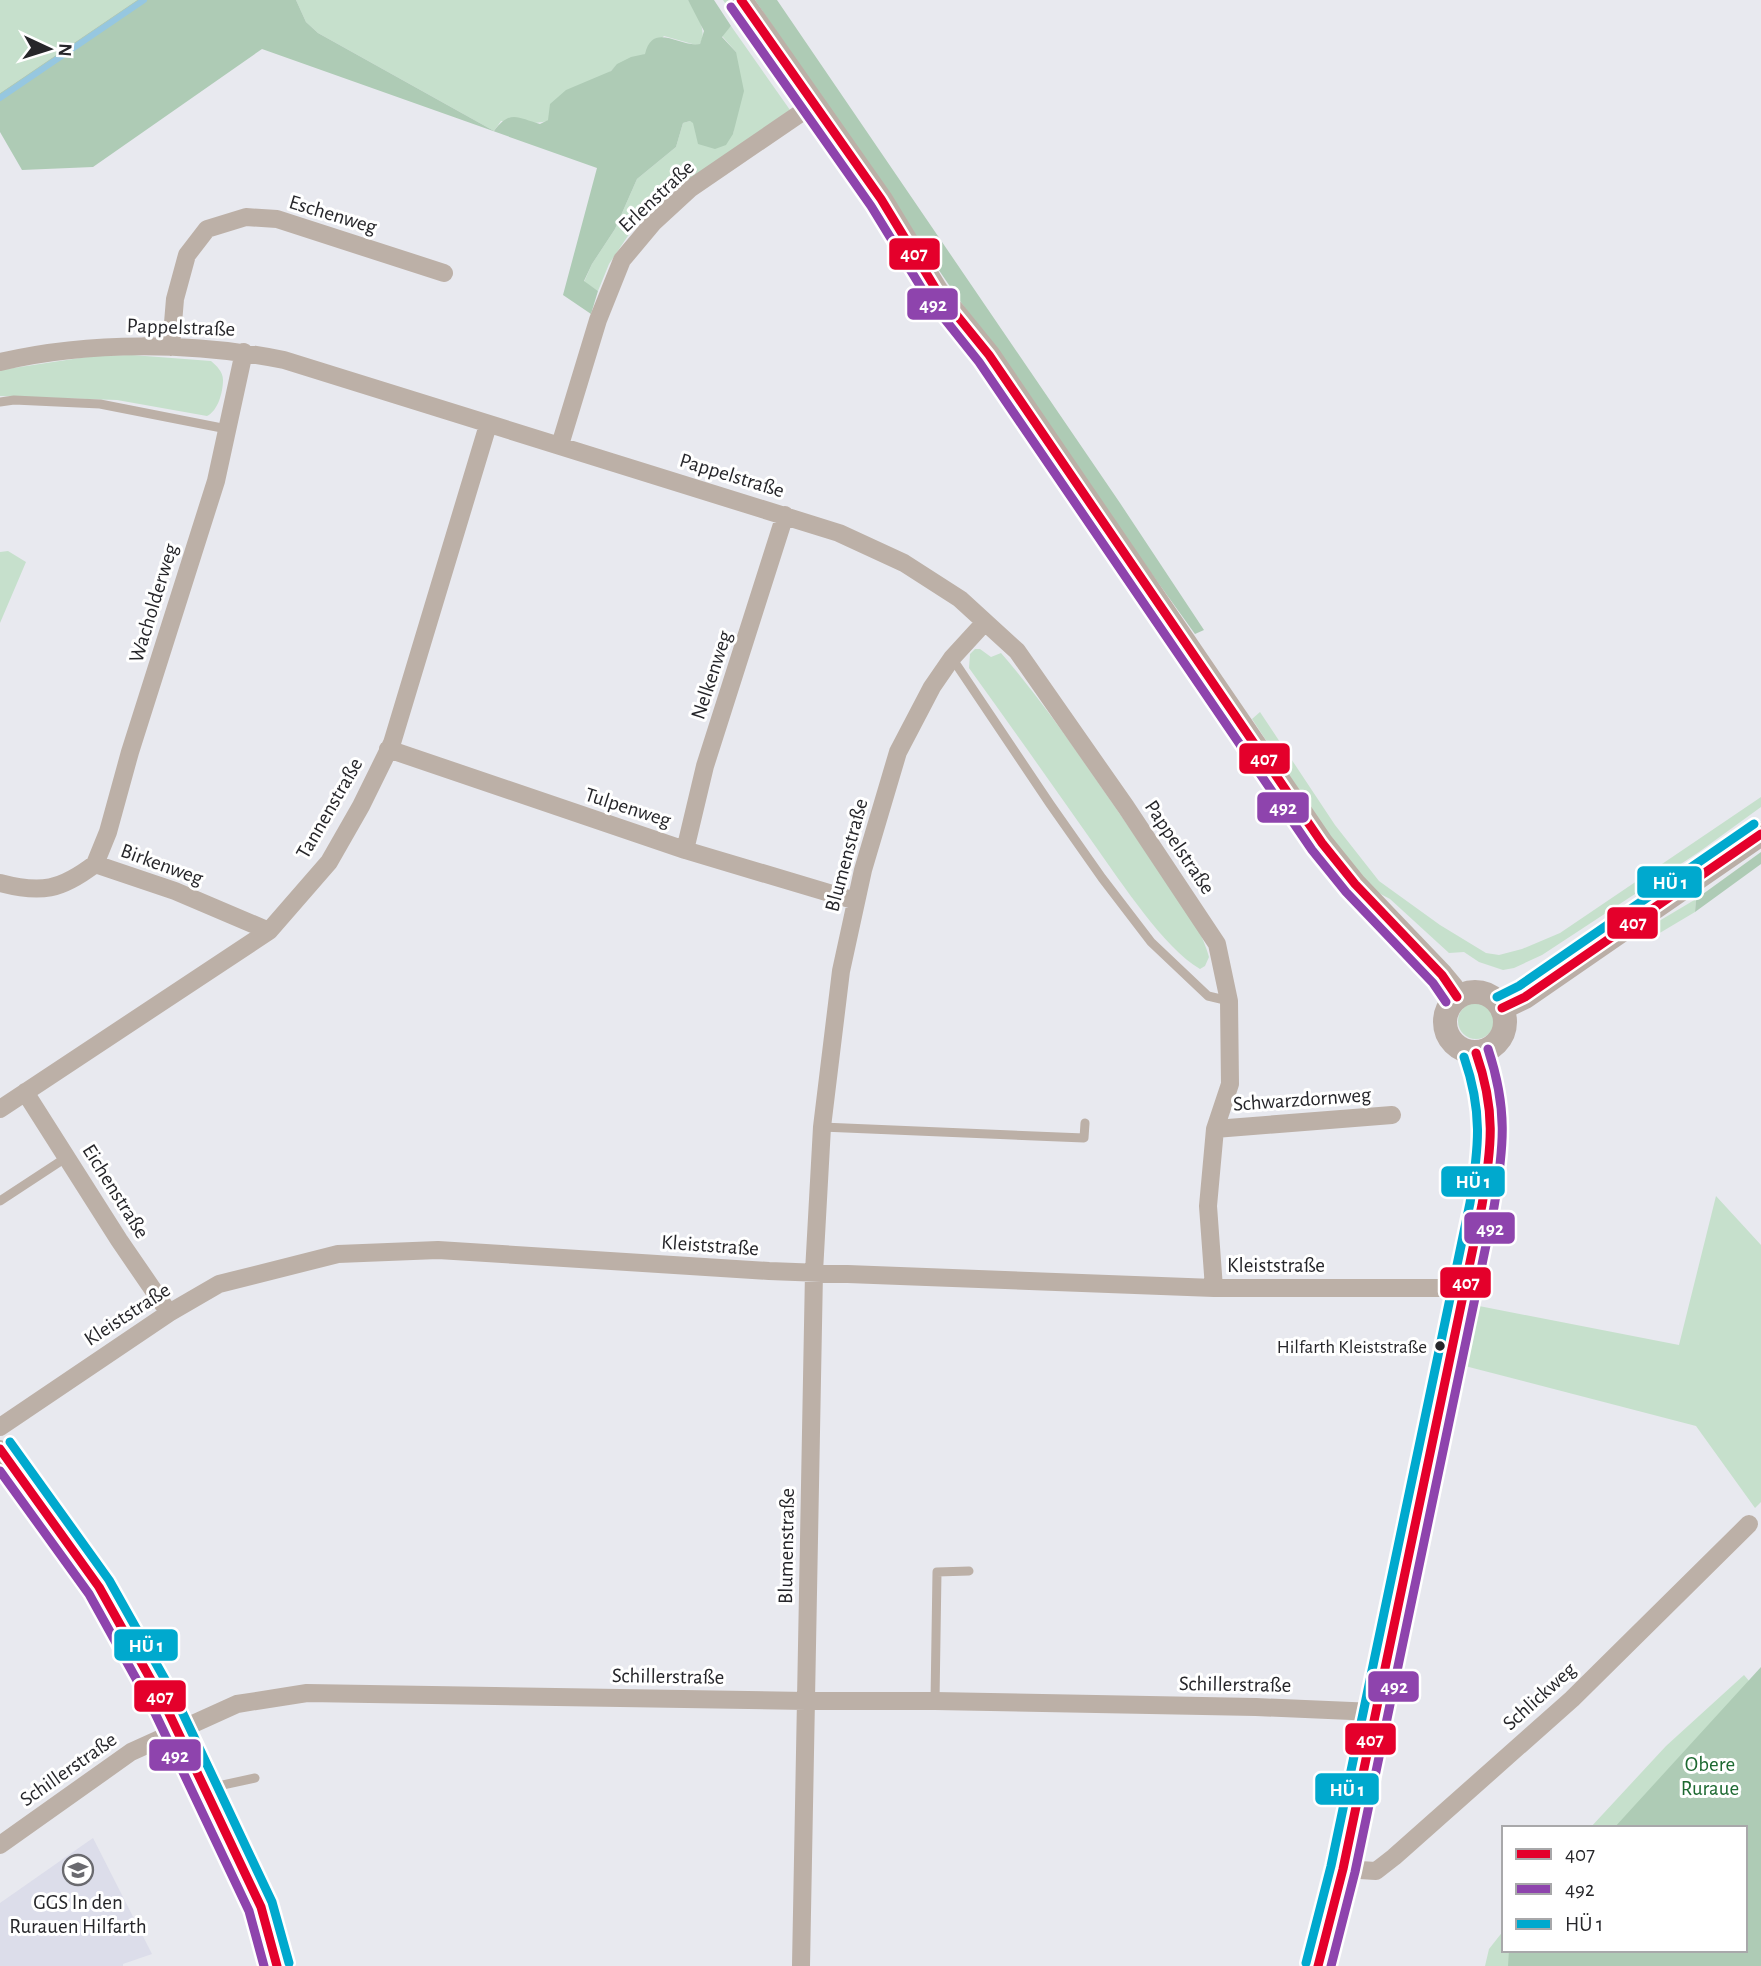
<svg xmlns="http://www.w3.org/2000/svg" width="1761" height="1966" viewBox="0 0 1761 1966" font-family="'Alegreya Sans',sans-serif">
  <rect width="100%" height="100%" fill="#e8e9ef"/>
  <path fill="#dcddea" d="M 93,1838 L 152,1954 L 123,1964 L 123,1966 L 0,1966 L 0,1903 Z"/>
  <path fill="#c6e0cc" d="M 0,0 L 137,0 L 0,93 Z
    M 296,0 L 688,0 C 696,13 708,29 700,44 L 696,45 L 664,36 C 659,41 653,48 647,53 C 635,61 624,57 611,71 L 551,111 L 549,120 C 536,126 516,121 501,121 L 494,131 L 318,33 L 306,22 Z
    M 723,0 L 729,0 L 793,94 L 792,99 Z
    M 731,26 L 790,110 L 661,199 L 636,224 L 609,264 L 598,291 L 584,282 L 592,264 L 615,229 L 637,179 L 676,147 L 683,123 L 690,121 L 733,134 L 736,116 L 736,52 L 722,36 Z
    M 132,355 L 211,361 C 217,366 223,372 223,380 C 223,392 218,411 207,416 L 117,400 L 0,396 L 0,370 L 93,356 Z
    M 8,551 L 26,562 L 0,623 L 0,552 Z
    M 975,649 L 980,649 L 991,657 L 1001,653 C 1052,712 1095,779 1140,843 C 1164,878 1198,916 1209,957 L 1205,966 L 1200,969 C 1164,948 1121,882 1096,847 C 1054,787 1012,728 969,668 L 970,654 Z
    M 1260,712 L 1335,825 L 1379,881 L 1440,925 L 1486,953 L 1499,955 L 1522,949 L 1560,933 L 1761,797 L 1761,807 L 1699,852 L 1542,955 L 1514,968 L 1503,970 L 1479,962 L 1464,952 L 1449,953 L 1390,899 L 1375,891 L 1335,845 L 1252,719 Z
    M 1696,899 L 1695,912 L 1658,934 L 1649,927 Z
    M1458 1021a18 18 0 1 1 36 0a18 18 0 1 1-36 0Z
    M 1716,1196 L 1761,1245 L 1761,1502 L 1755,1508 L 1696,1426 L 1465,1366 L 1479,1306 L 1679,1345 Z
    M 1744,1675 L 1761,1695 L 1761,1966 L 1485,1966 L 1489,1949 L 1504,1930 L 1504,1950 L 1745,1950 L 1745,1828 L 1590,1828 L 1666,1746 Z"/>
  <path fill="#aecbb5" d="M 137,0 L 296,0 L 306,22 L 318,33 L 494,131 C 510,109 518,118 540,124 L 548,120 L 550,104 L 566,90 L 611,71 L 617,64 L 631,57 L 645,54 C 653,21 680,48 700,44 L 704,31 L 688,0 L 714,0 L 731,26 L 722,37 L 736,52 L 744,91 L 733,134 L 726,145 L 715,149 L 698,144 L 693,123 L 690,121 L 683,123 L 676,147 L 637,179 L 615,229 L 592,264 L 584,281 L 598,291 L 591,314 L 563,295 L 597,168 L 262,49 L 93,167 L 22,170 L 0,132 L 0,93 Z
    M 755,0 L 777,0 L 1120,503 L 1204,630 L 1195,634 L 1090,488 L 949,285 Z
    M 1761,852 L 1761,864 L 1695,912 L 1696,899 Z
    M 1761,1667 L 1761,1966 L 1508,1966 L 1509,1950 L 1745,1950 L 1745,1828 L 1614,1828 Z"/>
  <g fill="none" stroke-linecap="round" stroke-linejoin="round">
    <path stroke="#96c7e0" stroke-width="6" d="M 0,98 L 144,0"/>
    <path stroke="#bcb0a7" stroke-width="9" d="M 0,402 L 14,400 L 100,404 L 227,429
      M 952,658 L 1050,804 L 1102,878 L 1151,942 L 1208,996 L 1229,1001
      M 822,1127 L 1084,1138 L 1085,1123
      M 0,1201 L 67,1157
      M 935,1701 L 937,1572 L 969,1571
      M 204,1789 L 255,1778"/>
    <path stroke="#bcb0a7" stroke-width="18" d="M 171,347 L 175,299 L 187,255 L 207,229 L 246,217 L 277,219 L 444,273
      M 0,362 C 89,341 194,342 284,360 L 839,533 L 904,563 L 960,599 L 1017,651 L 1126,807 L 1217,944 L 1229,1001 L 1230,1084 L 1215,1129 L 1208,1206 L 1214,1288
      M 560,445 L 598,320 L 622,260 L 653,223 L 691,188 L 814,104
      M 388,749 L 685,850 L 856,901
      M 685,850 L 705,766 L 785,515
      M 95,864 L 108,832 L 130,752 L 216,481 L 244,352
      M 0,883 C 41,894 61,890 95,864 L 175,891 L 269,931
      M 25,1092 L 119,1240 L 169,1313
      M 0,1109 L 269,931 L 329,862 L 361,806 L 392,743 L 488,425
      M 1215,1129 L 1392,1115
      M 0,1427 L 169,1313 L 219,1284 L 338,1254 L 438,1250 L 769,1271 L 1214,1288 L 1464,1288
      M 0,1449 L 32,1496 L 99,1587 L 165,1705 L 261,1907 L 277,1966
      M 0,1845 L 131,1752 L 237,1704 L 307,1693 L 806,1701 L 935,1701 L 1256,1707 L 1375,1712
      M 1343,1869 L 1376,1871 L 1394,1857 L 1572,1699 L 1749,1524
      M 801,1966 L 814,1272 L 822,1127 L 841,971 L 863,870 L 898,752 L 932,687 L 952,658 L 985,622"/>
    <path stroke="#bcb0a7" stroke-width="23" d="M 741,0 L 881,199 L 937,291 L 989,355 L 1322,843 L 1355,884 L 1442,975 L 1452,987 L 1457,997"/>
    <path stroke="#baaea6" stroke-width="24" d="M1445 1022a30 30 0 1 1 60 0a30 30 0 1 1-60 0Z
      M 1502,1008 L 1525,997 L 1761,834
      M 1318,1966 L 1343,1869 L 1482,1205 C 1492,1144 1499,1113 1476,1053"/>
    <g stroke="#fff" stroke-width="14">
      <path id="bus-1" d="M 741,0 L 881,199 L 937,291 L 989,355 L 1322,843 L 1355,884 L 1442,975 L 1457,997
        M 1502,1008 L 1525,997 L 1761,834
        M 0,1449 L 99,1587 L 165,1705 L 261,1907 L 277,1966
        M 1318,1966 L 1343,1869 L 1482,1205 C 1492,1146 1496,1110 1476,1053"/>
    </g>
    <g stroke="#fff" stroke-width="14">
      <path id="bus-2" d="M 731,7 L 871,206 L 927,297 L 979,362 L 1312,850 L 1346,892 L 1433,983 L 1446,1002
        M 0,1471 L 89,1594 L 154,1711 L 249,1911 L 264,1966
        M 1331,1966 L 1355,1872 L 1494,1207 C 1504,1146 1508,1109 1488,1049"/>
    </g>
    <g stroke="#fff" stroke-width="14">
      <path id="bus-3" d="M 1497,997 L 1519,986 L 1754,824
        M 10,1442 L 109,1580 L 176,1699 L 272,1902 L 289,1963
        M 1306,1963 L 1331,1866 L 1470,1203 C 1479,1146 1483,1112 1464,1057"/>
    </g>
    <use href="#bus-1" stroke="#e4002b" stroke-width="9"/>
    <use href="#bus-2" stroke="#8e44ad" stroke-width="9"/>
    <use href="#bus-3" stroke="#00a9ce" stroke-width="9"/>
  </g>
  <defs>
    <g id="school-ring" transform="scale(1.575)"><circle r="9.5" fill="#fff" stroke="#6a6a6f" stroke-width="1.5"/><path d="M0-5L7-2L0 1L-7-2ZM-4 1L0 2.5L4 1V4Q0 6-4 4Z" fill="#6a6a6f"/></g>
  </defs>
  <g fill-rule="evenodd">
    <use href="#school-ring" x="78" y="1870"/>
  </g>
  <circle fill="#26262a" stroke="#fff" stroke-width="2.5" cx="1440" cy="1346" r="6"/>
  <g text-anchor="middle" stroke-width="6" stroke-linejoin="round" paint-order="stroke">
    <g font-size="19" fill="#26262a" stroke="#fff" text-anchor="end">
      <text x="1427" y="1353">Hilfarth Kleiststraße</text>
    </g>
    <g font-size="21" fill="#26262a" stroke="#fff">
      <text transform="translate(656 196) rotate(-43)" y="7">Erlenstraße</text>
      <text transform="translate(333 214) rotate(17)" y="7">Eschenweg</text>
      <text transform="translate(181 327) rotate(2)" y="7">Pappelstraße</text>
      <text transform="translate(732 475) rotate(17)" y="7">Pappelstraße</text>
      <text transform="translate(153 603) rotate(-73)" y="7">Wacholderweg</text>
      <text transform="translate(711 675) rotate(-72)" y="7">Nelkenweg</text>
      <text transform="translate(628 807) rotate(18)" y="7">Tulpenweg</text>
      <text transform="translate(329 808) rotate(-60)" y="7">Tannenstraße</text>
      <text transform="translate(1180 847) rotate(56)" y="7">Pappelstraße</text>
      <text transform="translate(846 855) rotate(-75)" y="7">Blumenstraße</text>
      <text transform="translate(162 864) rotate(20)" y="7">Birkenweg</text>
      <text transform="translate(1302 1099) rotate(-4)" y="7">Schwarzdornweg</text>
      <text transform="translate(116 1191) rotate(58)" y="7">Eichenstraße</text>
      <text transform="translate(710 1245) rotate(4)" y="7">Kleiststraße</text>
      <text x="1276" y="1272">Kleiststraße</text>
      <text transform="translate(127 1314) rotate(-33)" y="7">Kleiststraße</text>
      <text transform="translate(786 1546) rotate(-89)" y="7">Blumenstraße</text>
      <text transform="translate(668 1676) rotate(1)" y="7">Schillerstraße</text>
      <text transform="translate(1235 1684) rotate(1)" y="7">Schillerstraße</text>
      <text transform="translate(1539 1696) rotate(-42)" y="7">Schlickweg</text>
      <text transform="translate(68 1769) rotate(-35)" y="7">Schillerstraße</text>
    </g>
    <g font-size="21" fill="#1d6931" stroke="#fff">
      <text x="1710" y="1771">Obere<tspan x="1710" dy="24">Ruraue</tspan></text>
    </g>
    <g font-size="21" fill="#26262a" stroke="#fff">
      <text x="78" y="1909">GGS In den<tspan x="78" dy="24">Rurauen Hilfarth</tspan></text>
    </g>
  </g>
  <g stroke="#fff" stroke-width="2.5">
    <rect x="888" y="237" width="53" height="34" rx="7" fill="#e4002b"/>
    <rect x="906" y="287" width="53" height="34" rx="7" fill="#8e44ad"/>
    <rect x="1238" y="742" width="53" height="33" rx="7" fill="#e4002b"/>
    <rect x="1256" y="791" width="54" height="33" rx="7" fill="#8e44ad"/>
    <rect x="1636" y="865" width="67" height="34" rx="7" fill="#00a9ce"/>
    <rect x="1606" y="906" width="53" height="34" rx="7" fill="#e4002b"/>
    <rect x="1440" y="1165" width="66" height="33" rx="7" fill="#00a9ce"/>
    <rect x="1463" y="1211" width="53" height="34" rx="7" fill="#8e44ad"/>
    <rect x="1439" y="1266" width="53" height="33" rx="7" fill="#e4002b"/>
    <rect x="113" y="1628" width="66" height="34" rx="7" fill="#00a9ce"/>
    <rect x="1367" y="1670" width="53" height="33" rx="7" fill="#8e44ad"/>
    <rect x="133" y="1679" width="54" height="34" rx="7" fill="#e4002b"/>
    <rect x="1344" y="1722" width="53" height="34" rx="7" fill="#e4002b"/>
    <rect x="148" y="1738" width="54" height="34" rx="7" fill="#8e44ad"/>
    <rect x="1314" y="1772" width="66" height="34" rx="7" fill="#00a9ce"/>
  </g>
  <g font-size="19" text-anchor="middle" font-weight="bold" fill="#fff">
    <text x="914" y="260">407</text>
    <text x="933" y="311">492</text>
    <text x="1264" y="765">407</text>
    <text x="1283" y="814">492</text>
    <text x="1670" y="889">HÜ 1</text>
    <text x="1633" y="929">407</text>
    <text x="1473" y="1188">HÜ 1</text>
    <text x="1490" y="1235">492</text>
    <text x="1466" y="1289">407</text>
    <text x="146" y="1652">HÜ 1</text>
    <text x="1394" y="1693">492</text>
    <text x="160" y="1703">407</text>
    <text x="1370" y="1746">407</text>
    <text x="175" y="1762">492</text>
    <text x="1347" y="1796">HÜ 1</text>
  </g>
  <rect x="1502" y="1826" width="245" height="126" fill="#ffffff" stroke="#a8a8aa" stroke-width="2"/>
  <rect x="1516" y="1849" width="35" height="10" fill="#e4002b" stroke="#a8a8aa" stroke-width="2"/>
  <text x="1565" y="1861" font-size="21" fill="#26262a">407</text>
  <rect x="1516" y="1884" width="35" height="10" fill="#8e44ad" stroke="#a8a8aa" stroke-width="2"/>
  <text x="1565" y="1896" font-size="21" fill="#26262a">492</text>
  <rect x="1516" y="1919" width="35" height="10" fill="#00a9ce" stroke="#a8a8aa" stroke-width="2"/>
  <text x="1565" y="1931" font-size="21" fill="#26262a">HÜ 1</text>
  <g transform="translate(49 49) rotate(94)" stroke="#ffffff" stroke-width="5" paint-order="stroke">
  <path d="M0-5L12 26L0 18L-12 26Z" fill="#26262a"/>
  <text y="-10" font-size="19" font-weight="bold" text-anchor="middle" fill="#26262a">N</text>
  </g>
</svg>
